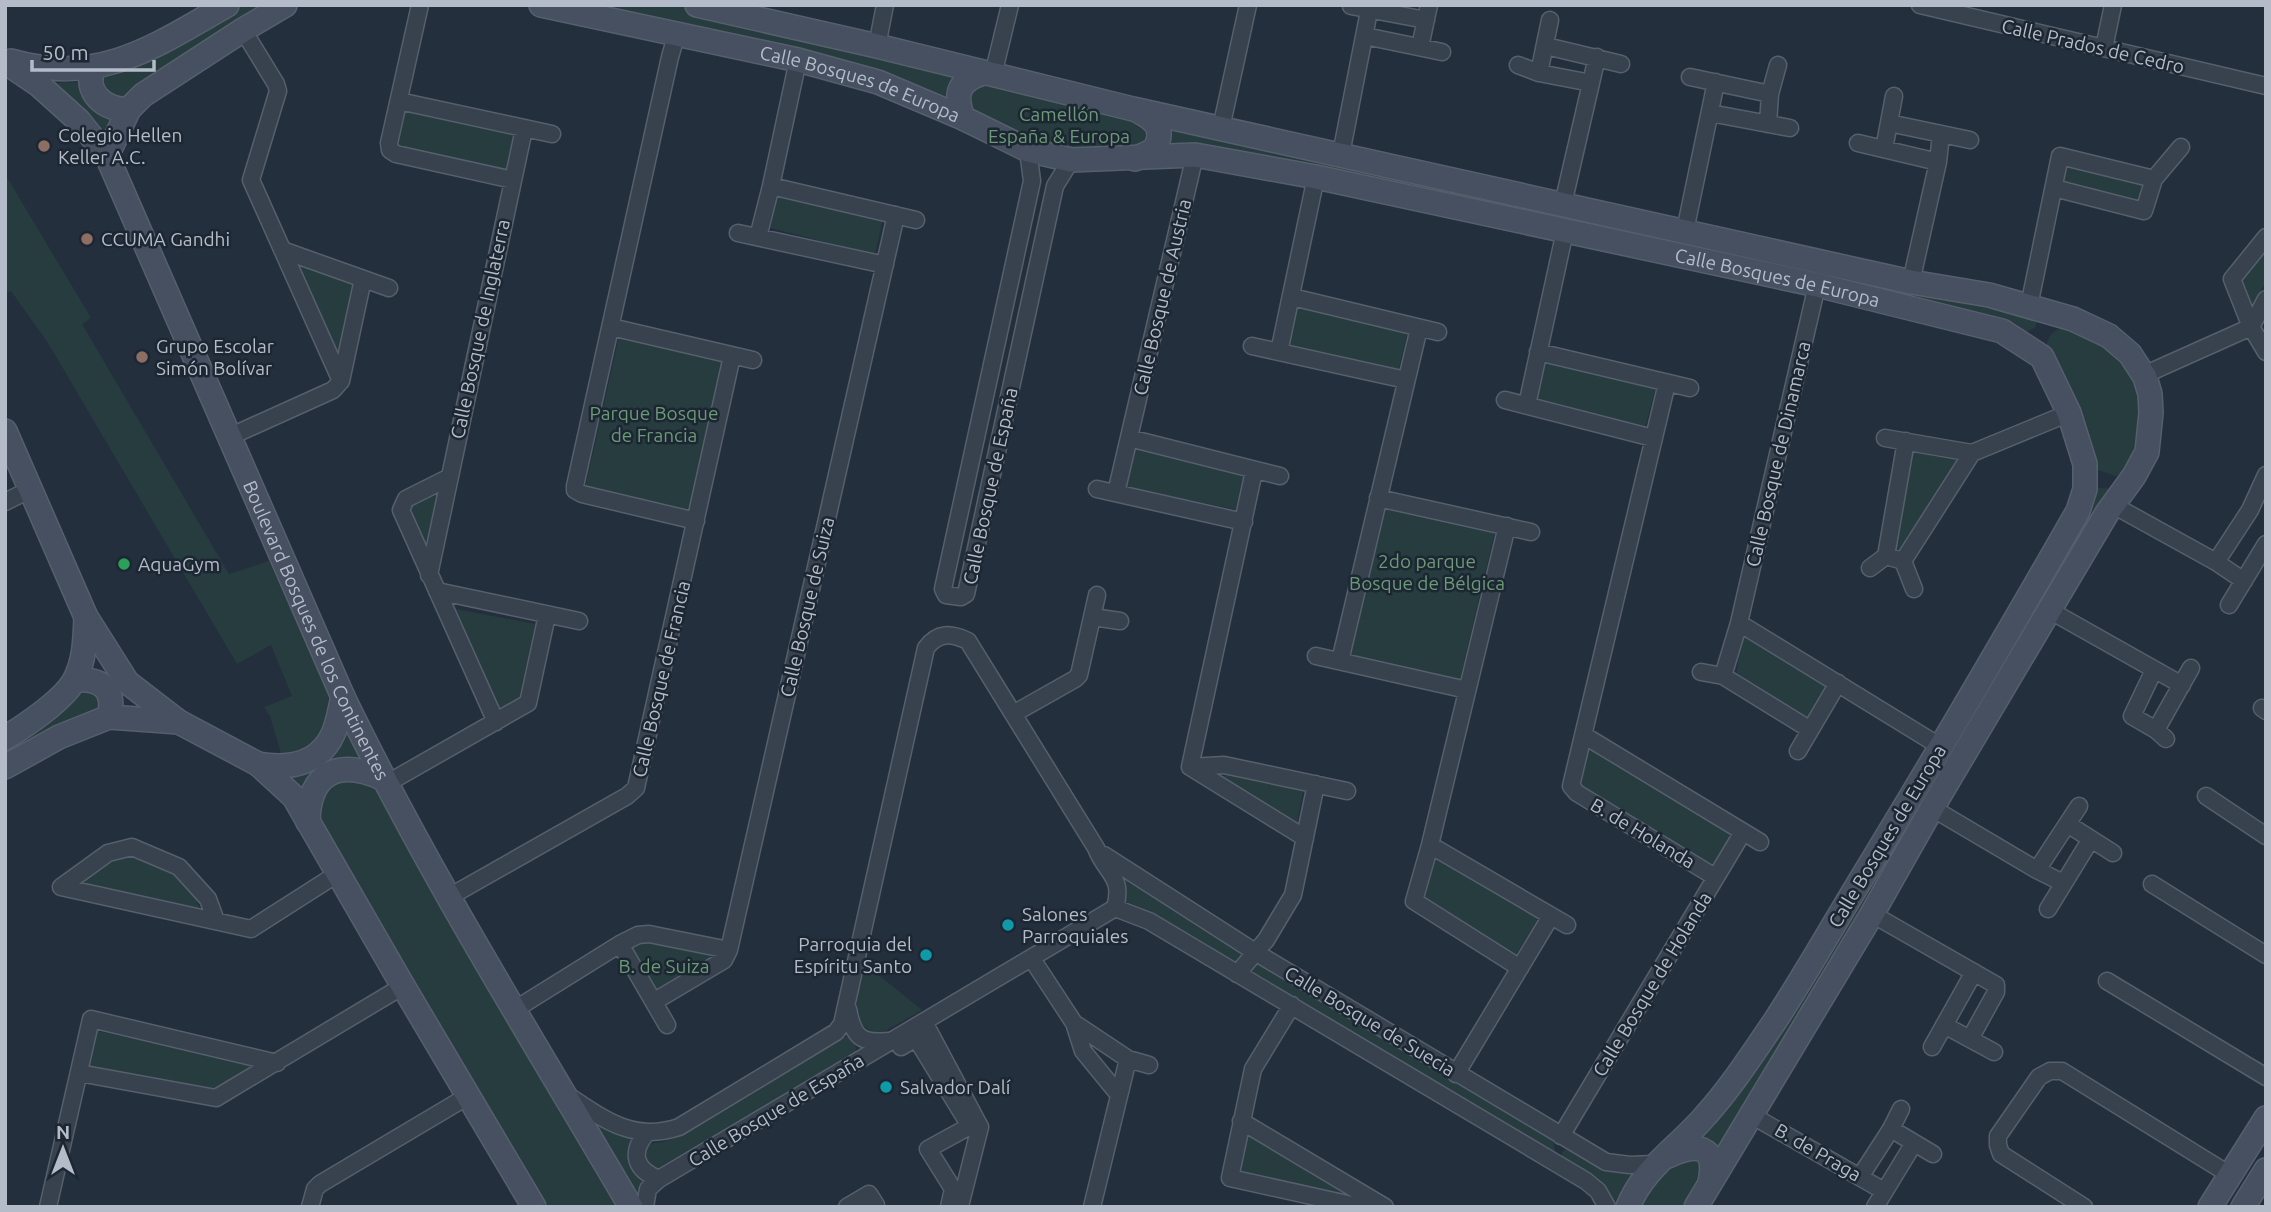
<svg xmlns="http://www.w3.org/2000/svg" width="2271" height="1212" viewBox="0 0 2271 1212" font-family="Ubuntu,sans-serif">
  <rect width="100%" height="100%" fill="#242f3e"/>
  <path fill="#263c3f" d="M 238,5 L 269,5 L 119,105 L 101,93 L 101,71 Z
    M 564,5 L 673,5 L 788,29 L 968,71 L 950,105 Z
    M 86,82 L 114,117 L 109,141 L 69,95 L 50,83 Z
    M 982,83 L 1150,123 L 1151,136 L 1138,152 L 1055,149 L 970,113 L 968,91 Z
    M 399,101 L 524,129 L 513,180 L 390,150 Z
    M 1165,119 L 1940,285 L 2037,318 L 2036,327 L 2026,332 L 2015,323 L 1164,151 Z
    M 2064,161 L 2144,182 L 2139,205 L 2060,185 Z
    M 5,174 L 91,318 L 82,324 L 229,574 L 269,561 L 329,692 C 330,731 318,745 282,757 L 270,716 L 264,707 L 292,696 L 271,645 L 237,664 L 48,343 L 11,291 L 5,294 Z
    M 776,194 L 883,218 L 875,255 L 767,227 Z
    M 2266,246 L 2266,283 L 2260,291 L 2253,314 L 2240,277 Z
    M 297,264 L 356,282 L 341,360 Z
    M 1298,303 L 1408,330 L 1398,372 L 1286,347 Z
    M 2061,328 C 2102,329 2138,369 2142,409 C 2143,420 2139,431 2137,441 C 2133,457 2131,468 2116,476 L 2098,470 L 2046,355 C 2047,341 2048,333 2061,328 Z
    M 619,336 L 723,360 L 689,515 L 585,489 Z
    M 1545,356 L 1630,376 L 1655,390 L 1645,428 L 1540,404 L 1533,399 Z
    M 1135,444 L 1246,471 L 1238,510 L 1126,487 Z
    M 1910,448 L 1960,457 L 1904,552 L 1892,548 Z
    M 2090,481 L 2098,488 L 2121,489 L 1716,1157 L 1716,1146 L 1711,1139 L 1703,1138 L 1694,1141 Z
    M 437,494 L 424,553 L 406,509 Z
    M 1385,503 L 1496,527 L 1459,683 L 1350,656 Z
    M 456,609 L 535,624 L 519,699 L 500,711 Z
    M 1743,631 L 1829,687 L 1808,722 L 1736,676 Z
    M 66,686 L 95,687 L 105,706 L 5,762 L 5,733 Z
    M 346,724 L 365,766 L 304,795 L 278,771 C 318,782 332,756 346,724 Z
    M 1590,746 L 1736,836 L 1716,868 L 1584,794 C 1576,774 1580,764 1590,746 Z
    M 1236,771 L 1304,786 L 1297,824 L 1220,777 Z
    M 343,778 L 375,785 L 620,1207 L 544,1207 L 317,828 C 320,799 316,794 343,778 Z
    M 1435,855 L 1540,915 L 1516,955 L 1421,899 Z
    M 139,856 L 186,881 L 202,912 L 75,885 L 109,859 Z
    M 1122,872 L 1147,892 L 1240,948 L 1242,954 L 1236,963 L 1229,960 L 1152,913 L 1123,904 L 1125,894 Z
    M 646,938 L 702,951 L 709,955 L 714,963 L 655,993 L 631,952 L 632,945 Z
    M 1258,962 L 1264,962 L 1553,1140 L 1555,1151 L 1550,1153 L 1256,977 L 1252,971 L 1253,966 Z
    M 865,964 L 922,1010 L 880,1034 C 843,1025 859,992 865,964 Z
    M 92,1030 L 261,1064 L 217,1092 L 84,1068 Z
    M 848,1036 C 856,1042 857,1045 855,1056 L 654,1170 L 643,1161 L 646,1144 L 664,1142 L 839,1038 Z
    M 575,1104 L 634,1136 L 630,1151 L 649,1179 L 638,1201 Z
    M 1246,1131 L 1342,1187 L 1342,1197 L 1237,1172 Z
    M 1568,1149 L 1604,1170 L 1636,1174 L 1621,1190 L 1615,1206 C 1606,1182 1581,1171 1560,1157 L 1563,1151 Z
    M 1696,1153 L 1708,1172 L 1687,1207 L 1637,1207 L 1646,1188 L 1678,1156 Z"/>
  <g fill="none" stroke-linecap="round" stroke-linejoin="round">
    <g stroke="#565f6c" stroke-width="19">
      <path id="street" d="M 420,5 L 389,143 L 390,150 L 396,154 L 513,180
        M 1920,5 L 2266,86
        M 1351,6 L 1426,20
        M 243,30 L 276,84 L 278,91 L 251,180 L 341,381
        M 677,33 L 670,57 L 575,486 L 575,490 L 582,494 L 696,521
        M 1365,36 L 1442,52
        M 877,46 L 885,5
        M 1546,46 L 1621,64
        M 1420,47 L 1429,5
        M 2104,48 L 2113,5
        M 1518,65 L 1539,73 L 1591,83
        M 1539,73 L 1550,20
        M 993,75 L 1010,5
        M 1690,77 L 1770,94
        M 399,101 L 552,134
        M 1710,113 L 1790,128
        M 1889,123 L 1970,140
        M 1768,124 L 1770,94 L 1778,65
        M 1221,128 L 1248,5
        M 1858,143 L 1938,162
        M 1884,149 L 1894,96
        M 1028,150 L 1032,181 L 943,589 L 946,595 L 961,597 L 966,594 L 1055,186 L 1071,160
        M 1341,154 L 1369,11
        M 771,186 L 916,220
        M 2054,188 L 2144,211 L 2154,179 L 2181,147
        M 1563,204 L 1597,57
        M 1685,231 L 1716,82
        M 738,233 L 885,265
        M 758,237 L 771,186 L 798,60
        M 2266,237 L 2232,279 L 2251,327 L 2266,352
        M 285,251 L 389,288
        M 1911,282 L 1938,162 L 1941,134
        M 1292,297 L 1438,332
        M 2029,306 L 2060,156 L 2154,179
        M 611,327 L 753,360
        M 1252,346 L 1406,380
        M 1279,352 L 1316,177
        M 1538,352 L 1690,388
        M 2145,377 L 2155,370 L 2251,327 L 2266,299
        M 1667,383 L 1571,786 L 1577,793 L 1715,877
        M 1505,400 L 1653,438
        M 1527,405 L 1565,231
        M 229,437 L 333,390 L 341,381 L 363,279
        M 1129,438 L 1280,476
        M 1885,438 L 1972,453
        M 448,478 L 406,499 L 401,510 L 496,722
        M 1097,489 L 1244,522
        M 1116,493 L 1195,155
        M 1378,498 L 1531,532
        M 5,502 L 31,489
        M 2113,505 L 2216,562 L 2244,581
        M 1507,526 L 1430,845 L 1414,901 L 1520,968
        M 1886,556 L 1906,441
        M 1903,561 L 1972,453 L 2069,413
        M 2216,562 L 2250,510 L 2266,475
        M 1870,568 L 1886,556 L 1903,561 L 1914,589
        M 429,575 L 524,129
        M 437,591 L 579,621
        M 2229,605 L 2266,544
        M 2049,610 L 2182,685
        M 1093,617 L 1120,621
        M 1739,623 L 1941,747
        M 1316,656 L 1467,690
        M 1340,661 L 1419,328
        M 2154,670 L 2132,716 L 2156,730 L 2166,739
        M 1701,672 L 1723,676 L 1809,729
        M 1723,676 L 1739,623 L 1817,285
        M 2262,708 L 2266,711
        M 1013,714 L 1075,679 L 1079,675 L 1097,595
        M 2156,730 L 2191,668
        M 1585,736 L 1760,842
        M 1798,751 L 1838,683
        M 1190,767 L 1254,471
        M 1190,767 L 1224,765 L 1347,791
        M 1190,767 L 1305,838
        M 386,784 L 528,703 L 547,615
        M 2206,796 L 2266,836
        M 1932,808 L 2037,870 L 2063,883
        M 2069,825 L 2113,853
        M 1430,845 L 1567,925
        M 1104,855 L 1255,952 L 1606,1162 L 1630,1165 L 1655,1164
        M 2037,870 L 2079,806
        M 2152,884 L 2266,955
        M 61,887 L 251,929 L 337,874
        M 61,887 L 108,853 L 132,847 L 179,867 L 208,899 L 216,921
        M 449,897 L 627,796 L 636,788 L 732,356
        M 1115,908 L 1149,921 L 1586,1181 L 1598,1191 L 1607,1207
        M 2048,909 L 2091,839
        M 1872,914 L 1996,985 L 1996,992 L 1970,1039
        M 620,944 L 667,1025
        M 1032,959 L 1074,1023 L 1083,1051 L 1119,1095
        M 1237,974 L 1266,940 L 1293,895 L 1316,784
        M 2107,981 L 2266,1077
        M 655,1001 L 724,960 L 729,950 L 896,215
        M 1292,1005 L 1253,1069 L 1230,1178 L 1352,1205 L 1371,1199
        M 848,1009 C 853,1036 860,1044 888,1041
        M 514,1010 L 620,944 L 638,935 L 649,934 L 729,950
        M 924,1022 L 980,1127 L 960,1206
        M 1074,1023 L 1128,1059 L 1149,1065
        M 1944,1025 L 1994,1052
        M 901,1047 L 916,1038 L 970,1126 L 928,1149 L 953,1189 L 949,1207
        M 1932,1047 L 1974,972
        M 79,1073 L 216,1098 L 403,986
        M 1456,1074 L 1551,916
        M 570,1097 C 606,1121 635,1142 679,1127 L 836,1032 L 842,1024 L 926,648 C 938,632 951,633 968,641 L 1096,848 C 1106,874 1124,876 1115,908
        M 1751,1115 L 1884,1191
        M 1241,1121 L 1385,1207
        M 1891,1129 L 1933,1154
        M 646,1134 C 630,1153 635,1170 659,1179
        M 1561,1136 L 1743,832
        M 1860,1177 L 1891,1129 L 1901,1109
        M 48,1207 L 91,1019 L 277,1063
        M 310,1207 L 315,1189 L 320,1184 L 468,1096
        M 645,1207 L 648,1189 L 659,1179 L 1115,908
        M 847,1207 L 869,1194 L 876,1205 L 873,1207
        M 1092,1207 L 1128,1059
        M 1875,1207 L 1914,1143
        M 2084,1207 L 2001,1154 L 1998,1145 L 1998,1136 L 2039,1077 L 2050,1071 L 2062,1071 L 2230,1175"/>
    </g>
    <g stroke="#565f6c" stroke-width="26">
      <g id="secondary">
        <path id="s1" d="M 541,5 L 798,60 L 878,82 L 963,118 L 1028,150 L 1071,160 L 1195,155 L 1316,177 L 1817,285 L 2002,331 L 2042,357 L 2069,413 L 2085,464 L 2085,489 L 2078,511 C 2007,635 1935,758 1860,881 C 1832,927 1805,975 1775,1021 C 1753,1053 1732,1086 1706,1115 C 1680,1146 1643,1168 1628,1207"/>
        <path d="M 697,5 L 877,46 L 1133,109 L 1911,282 L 1989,295 L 2073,319 L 2109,336 L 2130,354 L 2145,377 L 2150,394 L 2151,413 L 2147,452 L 2134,476 L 2107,513 L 1932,808 L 1872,914 L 1696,1207"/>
        <path d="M 11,61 C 99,86 154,47 227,5"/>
        <path id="s2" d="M 5,62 L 39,85 L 79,121 L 107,156 L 343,697 C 428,873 532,1038 631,1207"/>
        <path d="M 94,68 C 82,91 106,112 129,109"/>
        <path d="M 963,118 C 954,94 958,81 983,73"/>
        <path d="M 107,156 L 129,109 L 143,95 L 243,30 L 285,5"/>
        <path d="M 1135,159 L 1154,150 C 1165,131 1157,121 1140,112"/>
        <path d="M 5,431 L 86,617 L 127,682 L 179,722 L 258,764 L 294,797 L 403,986 L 534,1207"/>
        <path d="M 75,680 C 102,678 116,690 109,717"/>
        <path d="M 5,738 C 25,726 67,698 76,677 C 85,658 85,638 86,617"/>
        <path d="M 258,764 C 287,769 319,765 333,734 C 338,723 340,709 343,697"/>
        <path d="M 5,767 L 59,737 L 109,717 L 179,722"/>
        <path d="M 308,822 C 309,772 338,759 382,778"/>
        <path d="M 1668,1156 C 1696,1143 1718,1144 1710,1182"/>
        <path d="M 2210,1207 L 2266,1118"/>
        <path d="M 2243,1207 L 2266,1170"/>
      </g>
    </g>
    <use href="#street" stroke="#38414e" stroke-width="16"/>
    <use href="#secondary" stroke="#465061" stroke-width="23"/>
  </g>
  <g fill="#8d6e63" stroke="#1d2633" stroke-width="2.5">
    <circle cx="44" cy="146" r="7"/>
    <circle cx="87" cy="239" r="7"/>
    <circle cx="142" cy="357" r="7"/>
  </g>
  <circle fill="#2e9e5b" stroke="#1d2633" stroke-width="2.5" cx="124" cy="564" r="7"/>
  <g fill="#0f9aa8" stroke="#1d2633" stroke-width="2.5">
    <circle cx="1008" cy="925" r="7"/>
    <circle cx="926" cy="955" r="7"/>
    <circle cx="886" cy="1087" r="7"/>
  </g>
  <g text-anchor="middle" stroke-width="5" stroke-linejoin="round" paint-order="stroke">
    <g font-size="19" fill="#b4bcc9" stroke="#1d2633">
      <text transform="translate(2093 46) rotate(13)" y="7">Calle Prados de Cedro</text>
      <text dy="7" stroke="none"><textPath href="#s1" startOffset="329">Calle Bosques de Europa</textPath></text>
      <text dy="7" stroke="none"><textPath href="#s1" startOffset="1274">Calle Bosques de Europa</textPath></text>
      <text transform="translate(1162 297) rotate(-77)" y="7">Calle Bosque de Austria</text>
      <text transform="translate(480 329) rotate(-78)" y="7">Calle Bosque de Inglaterra</text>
      <text transform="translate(1778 454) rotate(-77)" y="7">Calle Bosque de Dinamarca</text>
      <text transform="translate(990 486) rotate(-78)" y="7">Calle Bosque de España</text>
      <text transform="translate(807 607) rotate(-77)" y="7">Calle Bosque de Suiza</text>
      <text dy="7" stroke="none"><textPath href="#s2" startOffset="658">Boulevard Bosques de los Continentes</textPath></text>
      <text transform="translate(661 679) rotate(-77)" y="7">Calle Bosque de Francia</text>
      <text transform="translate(1643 833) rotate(31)" y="7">B. de Holanda</text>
      <text transform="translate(1887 836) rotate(-59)" y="7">Calle Bosques de Europa</text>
      <text transform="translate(1652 984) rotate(-59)" y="7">Calle Bosque de Holanda</text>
      <text transform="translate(1370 1021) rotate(31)" y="7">Calle Bosque de Suecia</text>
      <text transform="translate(776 1110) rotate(-31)" y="7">Calle Bosque de España</text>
      <text transform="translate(1818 1152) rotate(30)" y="7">B. de Praga</text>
    </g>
    <g font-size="19" fill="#6b9a76" stroke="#1d2633">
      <text x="1059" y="121">Camellón<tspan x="1059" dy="22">España &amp; Europa</tspan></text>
      <text x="654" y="420">Parque Bosque<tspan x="654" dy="22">de Francia</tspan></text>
      <text x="1427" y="568">2do parque<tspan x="1427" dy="22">Bosque de Bélgica</tspan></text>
      <text x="664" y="973">B. de Suiza</text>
    </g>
    <g font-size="19" fill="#b4bcc9" stroke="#1d2633" text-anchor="start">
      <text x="58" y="142">Colegio Hellen<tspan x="58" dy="22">Keller A.C.</tspan></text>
      <text x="101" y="246">CCUMA Gandhi</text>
      <text x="156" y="353">Grupo Escolar<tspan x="156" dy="22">Simón Bolívar</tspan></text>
      <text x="138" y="571">AquaGym</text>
      <text x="1022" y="921">Salones<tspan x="1022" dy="22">Parroquiales</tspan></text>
      <text x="912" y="951" text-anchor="end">Parroquia del<tspan x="912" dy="22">Espíritu Santo</tspan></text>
      <text x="900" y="1094">Salvador Dalí</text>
    </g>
  </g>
  <rect width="2271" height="1212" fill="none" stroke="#b4bcc9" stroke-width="14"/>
  <g transform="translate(63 1149)" stroke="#1d2633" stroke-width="5" paint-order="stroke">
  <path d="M0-5L12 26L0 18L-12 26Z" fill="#b4bcc9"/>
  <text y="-10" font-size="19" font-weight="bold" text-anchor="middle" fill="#b4bcc9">N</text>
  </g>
  <path d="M32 60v10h122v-10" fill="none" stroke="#b4bcc9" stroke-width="3.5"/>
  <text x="42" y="60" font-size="21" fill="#b4bcc9" stroke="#1d2633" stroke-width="5" paint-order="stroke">50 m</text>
</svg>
